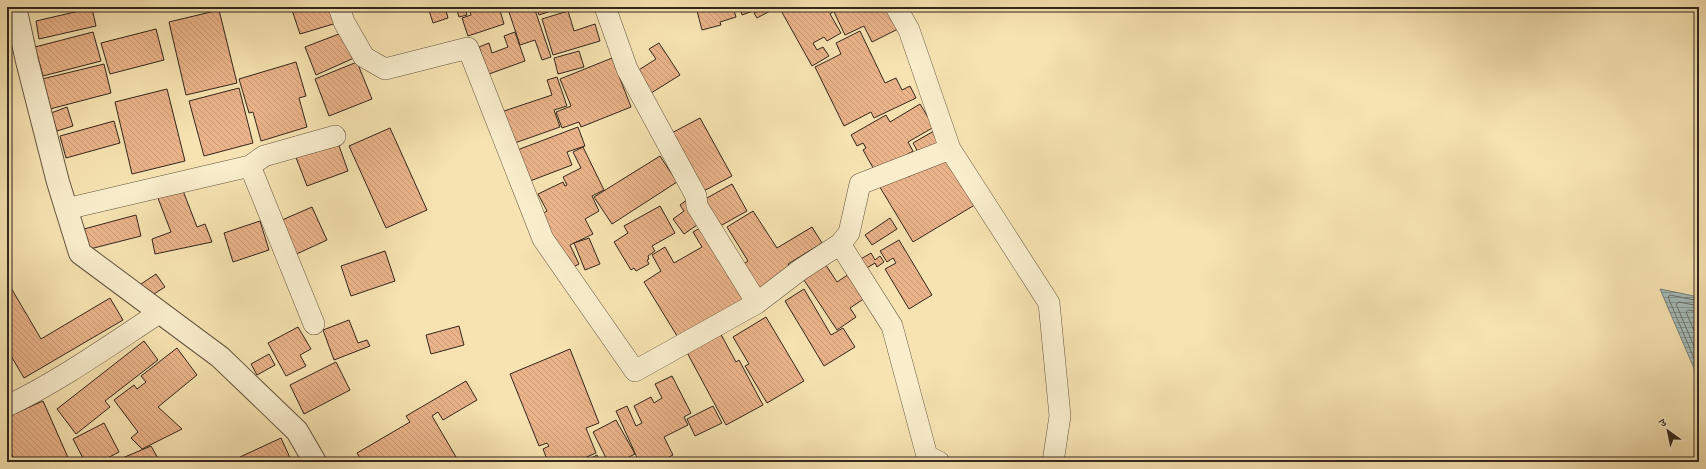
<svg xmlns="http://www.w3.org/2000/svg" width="1706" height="469" viewBox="0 0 1706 469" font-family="'IM FELL Double Pica','Noto Serif Devanagari',serif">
  <defs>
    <pattern id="water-rules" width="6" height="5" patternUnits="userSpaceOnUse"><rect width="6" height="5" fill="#a3bbb8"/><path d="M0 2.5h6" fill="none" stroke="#869895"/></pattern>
    <pattern id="building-back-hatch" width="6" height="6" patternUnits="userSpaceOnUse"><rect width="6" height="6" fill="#eab389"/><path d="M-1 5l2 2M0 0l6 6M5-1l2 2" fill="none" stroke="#c99a76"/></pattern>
  </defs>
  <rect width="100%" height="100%" fill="#f6e3b1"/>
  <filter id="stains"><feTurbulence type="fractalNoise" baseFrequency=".005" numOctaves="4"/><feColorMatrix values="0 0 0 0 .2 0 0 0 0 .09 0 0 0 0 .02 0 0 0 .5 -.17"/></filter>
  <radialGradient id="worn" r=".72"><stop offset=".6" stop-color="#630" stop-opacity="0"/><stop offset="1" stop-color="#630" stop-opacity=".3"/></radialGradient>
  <path fill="url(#water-rules)" stroke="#777f79" d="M 1660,289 L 1699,297 L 1699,380 Z"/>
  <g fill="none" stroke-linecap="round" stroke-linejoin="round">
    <path stroke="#6c7069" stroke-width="1" d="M 1699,301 L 1670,295 L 1668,297 L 1699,370
      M 1699,306 L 1679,302 L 1676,304 L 1699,358
      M 1699,312 L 1688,310 L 1686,312 L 1699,342"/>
  </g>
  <path fill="url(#building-back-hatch)" stroke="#34261a" d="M 291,7 L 335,7 L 340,22 L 300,34 Z
    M 428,7 L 445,7 L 448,18 L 433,23 Z
    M 456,7 L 465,7 L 467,15 L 459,17 Z
    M 469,7 L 499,7 L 504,24 L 468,36 L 462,18 L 471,15 Z
    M 513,7 L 534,7 L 551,57 L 542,60 L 535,40 L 520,45 L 508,9 Z
    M 536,7 L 560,7 L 560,8 L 539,15 Z
    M 696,7 L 733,7 L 736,17 L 720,22 L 721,25 L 702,30 Z
    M 740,7 L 752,7 L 753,11 L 742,15 Z
    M 756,7 L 770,7 L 772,10 L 757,18 L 754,13 L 758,11 Z
    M 779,7 L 832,7 L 834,11 L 830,14 L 841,33 L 827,41 L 824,37 L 813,43 L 817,50 L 823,47 L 829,56 L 812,66 Z
    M 838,7 L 887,7 L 898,29 L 872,42 L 864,26 L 845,35 L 834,12 L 840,10 Z
    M 92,8 L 96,26 L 39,39 L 36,21 Z
    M 219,10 L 237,83 L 186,95 L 169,22 Z
    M 568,11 L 574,31 L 595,24 L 600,41 L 553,55 L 542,19 Z
    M 156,29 L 164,60 L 110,74 L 101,43 Z
    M 860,31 L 885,83 L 896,78 L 902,90 L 910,86 L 916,98 L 874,118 L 871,112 L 844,126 L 815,67 L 841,54 L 836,43 Z
    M 93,32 L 101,61 L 43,76 L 35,47 Z
    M 344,32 L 354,58 L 316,75 L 305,47 Z
    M 515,32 L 525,61 L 489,74 L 479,47 L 489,43 L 492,53 L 508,47 L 504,36 Z
    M 659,43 L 680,75 L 648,95 L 634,73 L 656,59 L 649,49 Z
    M 579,51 L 584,67 L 558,74 L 554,58 Z
    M 612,58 L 631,107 L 581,127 L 579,122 L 562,128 L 556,112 L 571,106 L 560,79 Z
    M 296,62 L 306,96 L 299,98 L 307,127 L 261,141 L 253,112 L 249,113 L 239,79 Z
    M 357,62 L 372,99 L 329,116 L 315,79 Z
    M 104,64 L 111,93 L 50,109 L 42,79 Z
    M 557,77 L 567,106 L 554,110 L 560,127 L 512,144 L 501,112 L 552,95 L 547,80 Z
    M 239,88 L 253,143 L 204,156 L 189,101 Z
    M 167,89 L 185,161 L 132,174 L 115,102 Z
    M 920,104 L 934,127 L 908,142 L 913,151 L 876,173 L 863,150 L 866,148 L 863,143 L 857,146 L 851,135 L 886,115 L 890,122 Z
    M 67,107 L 73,126 L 57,131 L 51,113 Z
    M 700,118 L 732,176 L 698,194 L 666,136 Z
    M 114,121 L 120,143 L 66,158 L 60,136 Z
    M 578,127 L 585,146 L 567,152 L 572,165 L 530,181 L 512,152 Z
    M 390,128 L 427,210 L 386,228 L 349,146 Z
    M 939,128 L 947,142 L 918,152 L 913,143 Z
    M 337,140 L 348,171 L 307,186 L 295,155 Z
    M 583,147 L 604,190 L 592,196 L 599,211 L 585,219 L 593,234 L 570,245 L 579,264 L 567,270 L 539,216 L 547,211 L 538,194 L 563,182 L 565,186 L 567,185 L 563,177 L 581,168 L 573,152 Z
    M 948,153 L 978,203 L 913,242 L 878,184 L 903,169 L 908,177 Z
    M 660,156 L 677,182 L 612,224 L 594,197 Z
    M 180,183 L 197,227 L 205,224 L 212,242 L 155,254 L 152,239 L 171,232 L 156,193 Z
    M 732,184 L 747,211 L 713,230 L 698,203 Z
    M 688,199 L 700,223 L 684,234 L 673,219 L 684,211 L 680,205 Z
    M 660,206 L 675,233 L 652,246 L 655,251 L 648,256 L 649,259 L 647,260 L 649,264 L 636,271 L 634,268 L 631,270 L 614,242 L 628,233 L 624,226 Z
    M 312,207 L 327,240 L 290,257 L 275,223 Z
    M 753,211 L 777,248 L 812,227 L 822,243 L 788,264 L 794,273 L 755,296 L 738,268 L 748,261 L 727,227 Z
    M 136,215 L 141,236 L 90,249 L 84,229 Z
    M 890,218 L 897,229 L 872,245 L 865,235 Z
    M 260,221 L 269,250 L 233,262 L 224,233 Z
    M 707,224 L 753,301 L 682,344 L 644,282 L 661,271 L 652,255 L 665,247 L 674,263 L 702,247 L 693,232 Z
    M 589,238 L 600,264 L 585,270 L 574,243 Z
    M 899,240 L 932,295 L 909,309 L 885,269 L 896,263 L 893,258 L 887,262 L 880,251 Z
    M 385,251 L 395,281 L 351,296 L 341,266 Z
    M 871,253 L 875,260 L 880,256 L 884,262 L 877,267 L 875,263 L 865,269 L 859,260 Z
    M 822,259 L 837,282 L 849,274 L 865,298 L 850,308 L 856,317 L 837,330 L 800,274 Z
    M 156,274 L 165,287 L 149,297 L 141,284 Z
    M 7,281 L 41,339 L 110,298 L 123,320 L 24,378 L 7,349 Z
    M 804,289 L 831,335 L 843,328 L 855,347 L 824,366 L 785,301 Z
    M 766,317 L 804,381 L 767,403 L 745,366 L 749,364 L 733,337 Z
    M 349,320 L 358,343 L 367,340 L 370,346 L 334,360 L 323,330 Z
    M 459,326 L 464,345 L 431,354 L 426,335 Z
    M 298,327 L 311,349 L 300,355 L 306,366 L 286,376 L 268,343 Z
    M 718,329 L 736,362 L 739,360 L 763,405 L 726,425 L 684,347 Z
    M 144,341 L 158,360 L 105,401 L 110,407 L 76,434 L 57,409 Z
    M 177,348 L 197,375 L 158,407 L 182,429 L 142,449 L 131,438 L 138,432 L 114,400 L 134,385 L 137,389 L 146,382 L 141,376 Z
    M 570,349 L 599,423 L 586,428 L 596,453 L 575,462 L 548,462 L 543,449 L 549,446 L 547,443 L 539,446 L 510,374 Z
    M 269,354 L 275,365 L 257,375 L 251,364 Z
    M 336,362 L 350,390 L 304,414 L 290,385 Z
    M 672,376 L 691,413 L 684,417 L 688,425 L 664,437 L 673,455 L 659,462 L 639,462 L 616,411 L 627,406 L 636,426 L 642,423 L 634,406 L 651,397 L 654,403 L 662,398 L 655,384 Z
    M 466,381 L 477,400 L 443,420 L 438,412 L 432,416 L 456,457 L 447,462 L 362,462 L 357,453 L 410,422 L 406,416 Z
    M 43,401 L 70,462 L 15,462 L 7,443 L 7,417 Z
    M 713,406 L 722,423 L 695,436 L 687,419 Z
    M 616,420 L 635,454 L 619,462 L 608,462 L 593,432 Z
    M 104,423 L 119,452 L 100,462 L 85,462 L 73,439 Z
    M 281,438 L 292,462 L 242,462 L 240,457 Z
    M 151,446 L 160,462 L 121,462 L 120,459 Z
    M 7,449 L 13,462 L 7,462 Z
    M 597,455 L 600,462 L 584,462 Z"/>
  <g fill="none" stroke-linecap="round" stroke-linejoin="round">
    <g stroke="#645540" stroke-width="22">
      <path id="minor" d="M 339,7 L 344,22 L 364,57 L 385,69 L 468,48 L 543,239 L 635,371 L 757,303 L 800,270 L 840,244 L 849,233 L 860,184 L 950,149 L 1049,303 L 1060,416 L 1053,462
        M 605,7 L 627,69 L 696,196 L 697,206 L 757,303
        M 896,7 L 909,30 L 950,149
        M 250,166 L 314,324
        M 66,209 L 250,166 L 264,156 L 335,136
        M 840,244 L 892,326 L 927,456 L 939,462
        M 7,406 C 60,381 110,345 159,313"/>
    </g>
    <g stroke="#645540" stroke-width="24">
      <path id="tertiary" d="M 15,7 L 27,61 L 58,182 L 80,253 L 220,357 L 297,431 L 315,462"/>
    </g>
    <use href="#minor" stroke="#f9edcc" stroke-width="21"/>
    <use href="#tertiary" stroke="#f9edcc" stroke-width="22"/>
  </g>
  <rect width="1706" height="469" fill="none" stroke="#f6e3b1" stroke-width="24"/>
  <rect x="8" y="8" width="1690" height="453" fill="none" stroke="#34261a" stroke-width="2"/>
  <rect x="12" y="12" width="1682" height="445" fill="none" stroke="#34261a"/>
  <g transform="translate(1668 431) rotate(327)" stroke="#f9edcc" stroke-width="3" paint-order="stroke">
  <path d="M0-3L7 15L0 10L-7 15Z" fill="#34261a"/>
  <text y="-6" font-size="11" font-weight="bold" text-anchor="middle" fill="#34261a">उ</text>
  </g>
  <rect width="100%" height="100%" filter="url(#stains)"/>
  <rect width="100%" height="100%" fill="url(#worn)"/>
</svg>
